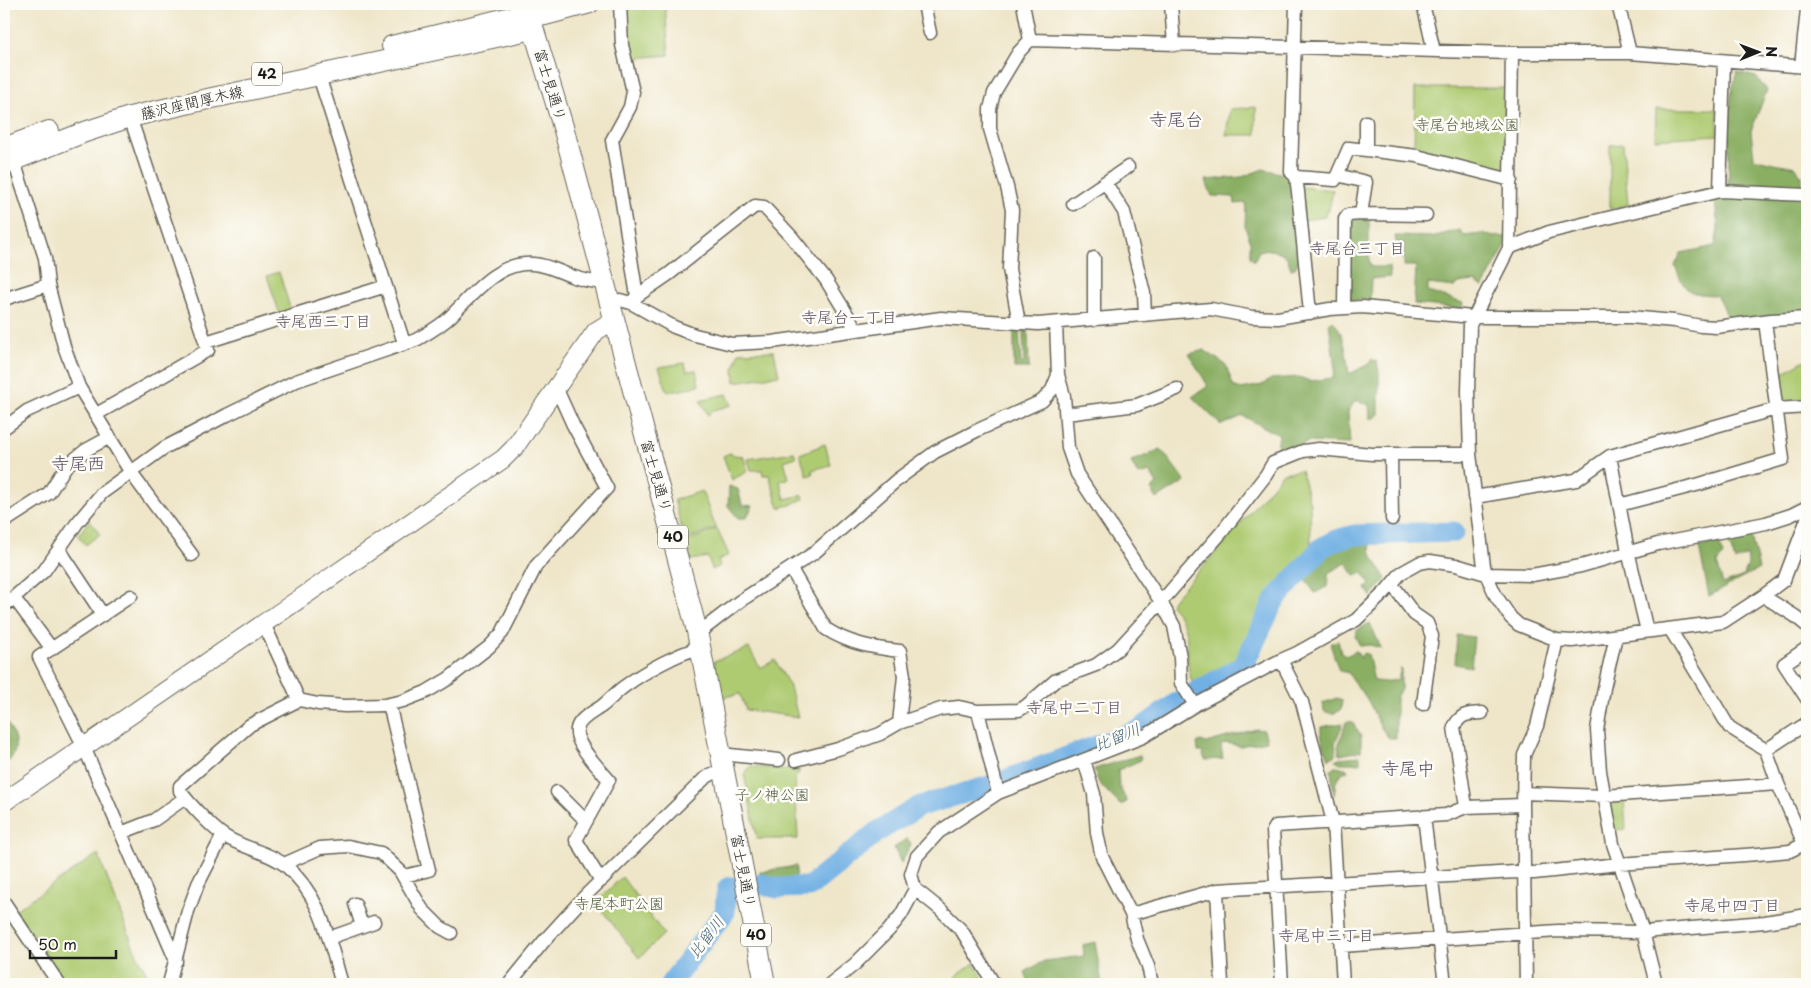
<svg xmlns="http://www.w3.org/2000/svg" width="1811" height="988" viewBox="0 0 1811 988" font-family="'Playpen Sans','Klee One',sans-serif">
  <rect width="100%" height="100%" fill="#fdfcf7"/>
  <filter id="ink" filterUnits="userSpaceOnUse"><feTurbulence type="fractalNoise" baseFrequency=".02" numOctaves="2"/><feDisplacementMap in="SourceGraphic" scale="10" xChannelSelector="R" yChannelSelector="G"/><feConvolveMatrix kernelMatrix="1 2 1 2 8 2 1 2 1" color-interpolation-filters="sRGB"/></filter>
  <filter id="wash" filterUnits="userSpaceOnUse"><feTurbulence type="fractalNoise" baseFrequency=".0096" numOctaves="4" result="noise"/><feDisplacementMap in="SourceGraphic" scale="20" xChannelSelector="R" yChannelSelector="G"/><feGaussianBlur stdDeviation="1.12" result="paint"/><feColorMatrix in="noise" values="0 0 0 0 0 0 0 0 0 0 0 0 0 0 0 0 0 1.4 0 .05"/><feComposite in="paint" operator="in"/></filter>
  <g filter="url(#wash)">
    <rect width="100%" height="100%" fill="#efe6c9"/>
    <path fill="#aecb72" stroke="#657447" d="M 634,4 L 665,4 L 669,55 L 634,58 L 630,54 L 625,31 L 626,7 Z
      M 1415,88 L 1506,88 L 1505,172 L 1417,151 L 1414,152 Z
      M 1256,107 L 1256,135 L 1226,135 L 1230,109 Z
      M 1656,109 L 1717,109 L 1718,135 L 1655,139 Z
      M 1623,144 L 1628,205 L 1610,209 L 1610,145 Z
      M 1301,187 L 1333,190 L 1329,210 L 1326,210 L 1325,217 L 1303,220 Z
      M 279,272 L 291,311 L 280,315 L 267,276 Z
      M 774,351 L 779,375 L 735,382 L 734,369 L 739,352 Z
      M 1807,360 L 1807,402 L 1782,403 L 1776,377 L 1801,362 Z
      M 685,363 L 687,371 L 696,370 L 699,385 L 678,391 L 667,391 L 659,367 Z
      M 727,394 L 732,405 L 714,410 L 708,415 L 700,400 Z
      M 825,444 L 831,465 L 812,470 L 813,474 L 807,476 L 800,454 Z
      M 794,452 L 796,457 L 784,461 L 789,478 L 780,481 L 785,499 L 803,495 L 804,499 L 793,503 L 793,504 L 779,508 L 769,475 L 763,475 L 762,470 L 751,470 L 748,459 Z
      M 730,453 L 734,455 L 743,456 L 748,471 L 732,480 L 723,456 Z
      M 1301,470 L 1310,504 L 1311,547 L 1298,571 L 1272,599 L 1239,664 L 1195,688 C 1179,660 1199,633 1170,605 L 1175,597 L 1217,551 L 1283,473 Z
      M 702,491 L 716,528 L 685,540 L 674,500 Z
      M 89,520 L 100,534 L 86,545 L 78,536 Z
      M 717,529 L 729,555 L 718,560 L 720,566 L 712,570 L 708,557 L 691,560 L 688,541 Z
      M 749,648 L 760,668 L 775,660 L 790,687 L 798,717 L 746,710 L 740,694 L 720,698 L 714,661 Z
      M 751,766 L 783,770 L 794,766 L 800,771 L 795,778 L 798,839 L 757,839 L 744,774 Z
      M 1624,799 L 1626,829 L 1613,830 L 1610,800 Z
      M 98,854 L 134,948 L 152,984 L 65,984 L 15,910 Z
      M 622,877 L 664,934 L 639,958 L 597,904 L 597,901 Z
      M 974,963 L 986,984 L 958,984 L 954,978 Z"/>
    <path fill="#8aaf64" stroke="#536640" d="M 1737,72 L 1756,77 L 1767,90 L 1751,131 L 1754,158 L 1769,162 L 1796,167 L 1802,178 L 1802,199 L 1807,199 L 1807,312 L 1740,319 L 1727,318 L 1724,308 L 1716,295 C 1687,294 1686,293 1675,266 L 1681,253 L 1715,246 L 1718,229 L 1715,200 L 1727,196 C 1732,153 1723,114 1737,72 Z
      M 1263,169 L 1292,176 L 1296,200 L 1296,249 L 1299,260 L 1295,268 L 1291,269 L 1287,257 C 1278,252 1269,247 1259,251 L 1254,261 L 1250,257 L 1250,241 L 1245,226 L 1246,203 L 1235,204 L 1234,197 L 1212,196 L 1209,190 L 1206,180 L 1242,177 Z
      M 1352,218 L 1369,218 L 1369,262 L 1371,267 L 1389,267 L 1390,277 L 1371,279 L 1370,300 L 1350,300 L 1349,229 Z
      M 1460,230 L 1464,236 L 1481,234 L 1506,237 L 1505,247 L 1483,287 L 1474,281 L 1459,283 L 1455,287 L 1428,284 L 1428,292 L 1463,303 L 1462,309 L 1414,304 L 1416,266 L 1404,266 L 1404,244 L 1396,243 L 1395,236 L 1431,237 Z
      M 1333,321 C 1346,335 1346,355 1349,374 L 1368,365 L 1372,359 L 1377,362 L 1379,372 L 1379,414 L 1375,418 L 1370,418 L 1369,405 L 1356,400 L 1348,411 L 1350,444 L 1309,442 L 1276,456 L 1279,435 L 1243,416 L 1221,425 L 1192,397 L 1208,386 L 1189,354 L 1204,350 L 1226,365 L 1233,386 L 1241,389 L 1262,385 L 1271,379 L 1299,377 L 1310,381 L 1333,378 L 1335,369 L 1329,322 Z
      M 1014,331 L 1019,331 L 1021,364 L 1024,363 L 1023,331 L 1028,331 L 1029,368 L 1014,368 Z
      M 1161,449 L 1185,481 L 1157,499 L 1151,489 L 1157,484 L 1150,472 L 1138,475 L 1131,462 Z
      M 729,486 L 738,489 L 742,505 L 753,506 L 746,518 L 738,518 L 728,506 Z
      M 1751,536 L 1759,569 L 1709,596 L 1699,547 L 1719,542 L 1723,555 L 1717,563 L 1723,584 L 1744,576 L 1748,564 L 1747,555 L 1735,561 L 1728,540 Z
      M 1354,537 L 1369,537 L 1371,554 L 1386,579 L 1371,597 L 1366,588 L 1370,584 L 1363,573 L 1355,576 L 1346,563 L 1328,573 L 1328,586 L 1315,593 L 1304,578 C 1322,551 1322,546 1354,537 Z
      M 1370,623 L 1381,648 L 1370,645 L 1360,646 L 1355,636 L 1357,630 Z
      M 1457,635 L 1474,637 L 1471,667 L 1455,664 Z
      M 1338,641 L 1341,652 L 1346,656 L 1356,651 L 1361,658 L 1363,653 L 1368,654 L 1374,681 L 1386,682 L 1398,679 L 1401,668 L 1401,689 L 1396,697 L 1396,738 L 1389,738 C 1376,724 1375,711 1365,696 C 1359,687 1353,684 1349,673 L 1339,671 L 1330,644 L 1332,642 Z
      M 1337,698 L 1342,700 L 1341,710 C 1335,714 1330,714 1324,711 L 1323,703 Z
      M 4,718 C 15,735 23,751 4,765 Z
      M 1346,722 L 1352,722 L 1361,736 L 1361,751 L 1340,755 L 1338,747 Z
      M 1343,723 L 1335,743 L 1336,755 L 1329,759 C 1325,749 1320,738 1321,727 Z
      M 1256,729 L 1264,730 L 1267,741 L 1240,746 L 1227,743 L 1221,745 L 1223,759 L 1205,760 L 1202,752 L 1198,752 L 1197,743 L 1201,741 L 1206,743 Z
      M 1140,755 L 1141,760 L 1118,770 L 1119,785 L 1127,802 L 1120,805 L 1099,783 L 1094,769 Z
      M 1360,756 L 1360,763 L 1338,763 L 1335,760 L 1339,758 Z
      M 1334,767 L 1346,768 L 1348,771 L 1341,773 L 1336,782 L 1334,795 L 1331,770 Z
      M 907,838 L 911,844 L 901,863 L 894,848 Z
      M 796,866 L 796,884 L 759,884 L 760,872 Z
      M 1095,942 L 1102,984 L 1029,984 L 1025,972 L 1044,961 L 1084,956 L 1083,945 Z"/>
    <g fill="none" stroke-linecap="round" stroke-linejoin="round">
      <path stroke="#71b0e4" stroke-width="21" d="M 762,884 L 777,888 L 809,887 L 877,832 L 920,806 L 989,786 L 1139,730 L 1178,702 L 1243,666 L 1274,601 L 1321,548 L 1336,540 L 1354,535 L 1454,532
        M 670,984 L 725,912 C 726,904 725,894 728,888 L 732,887"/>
    </g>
  </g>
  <g filter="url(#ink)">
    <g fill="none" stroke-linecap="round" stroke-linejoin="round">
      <g stroke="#666359" stroke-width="15">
        <path id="street" d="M 620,4 L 622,45 L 633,92 L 630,107 L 612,140 L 637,296
          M 924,4 L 930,33
          M 1023,4 L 1030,40
          M 1171,4 L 1174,45
          M 1296,4 L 1291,172 L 1296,177 L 1298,192 L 1310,313
          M 1423,4 L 1434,51
          M 1618,4 L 1630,53
          M 1030,40 L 1512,53 L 1630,53 L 1807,67
          M 1512,53 L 1509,248 L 1470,325 L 1468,391 L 1470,454 L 1484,566 L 1486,574 L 1496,596 L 1511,618 L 1519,625 L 1557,640 L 1572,641 L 1723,622 L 1763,596 L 1784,580 L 1807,519
          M 1801,66 L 1807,10
          M 319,76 L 404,343
          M 1366,122 L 1366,149
          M 12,155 L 45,258 L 48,285 L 64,346 L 79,387 L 131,473 L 192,555
          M 1337,175 L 1366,182 L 1361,214 L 1348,215 L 1345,219 L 1344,308
          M 1296,177 L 1335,180 L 1349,148 L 1417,156 L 1511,180
          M 1105,182 L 1124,212 L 1144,293 L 1145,315
          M 1720,191 L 1724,61
          M 1073,204 L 1128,167
          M 1361,214 L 1426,215
          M 1509,248 L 1549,232 L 1720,191 L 1807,195
          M 1094,258 L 1094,320
          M 4,299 L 48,285
          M 631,303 L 637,296 L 669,274 L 755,206 L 764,207 L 791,236 L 826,280 L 856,329
          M 610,305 L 620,300 L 631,303 L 674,327 L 695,335 L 732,344 L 772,342 L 941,318 L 1038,324 L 1211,309 L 1252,317 L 1278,318 L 1330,309 L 1362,307 L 1473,317 L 1630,317 L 1674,321 L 1701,326 L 1716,327 L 1771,320 L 1807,318
          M 1019,323 L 1009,269 L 1012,210 L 1007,187 L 990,129 L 990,109 L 994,93 L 1018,53 L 1030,40
          M 1056,323 L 1058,375 L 1064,396 L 1068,448 L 1077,474 L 1161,602 L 1174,626 L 1180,657 L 1181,683 L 1195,705
          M 206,342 L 386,286
          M 1066,414 L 1137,405 L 1177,389
          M 95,415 L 208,350 L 130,117
          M 4,428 L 27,411 L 79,387
          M 1391,454 L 1392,519
          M 1610,456 L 1628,551 L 1647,631
          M 1475,497 L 1576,480 L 1610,456 L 1776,409 L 1807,407
          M 1619,505 L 1700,484 L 1783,459 L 1765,321
          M 4,522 L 49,493 L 66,466 L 86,450 L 110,437
          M 59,549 L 103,615
          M 791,569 L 826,629 C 849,644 874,648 900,651 L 904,676 L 899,723
          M 1392,584 L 1414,614 L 1427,623 L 1432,636 L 1423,704
          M 131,596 L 39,657 L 84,747 L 176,961
          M 1763,596 L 1795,616 L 1807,626
          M 14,598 L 52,649
          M 4,606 L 44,571 L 77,523 L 102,493 L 164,448 L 227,415 L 296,381 L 416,340 C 428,333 441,326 451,316 C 473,294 498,261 533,264 C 548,265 560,272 574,277 C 583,280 594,282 604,283
          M 264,624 L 299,700 L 250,725 L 180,786 L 180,791 C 188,802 211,827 223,835 C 241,848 267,851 285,865 C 322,896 329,941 342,984
          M 1670,629 L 1729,727 L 1766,750 L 1778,784 L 1804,844 L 1807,846
          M 697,631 L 705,628 L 740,601 L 814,553 L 898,479 L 935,452 L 978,430 L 1042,401 L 1052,390 L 1058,375
          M 1616,636 L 1604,688 L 1597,730 L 1600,771 L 1613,844 L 1643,932 L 1656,984
          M 1807,648 L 1784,664 L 1807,699
          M 1281,660 L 1302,702 L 1333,822 L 1343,984
          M 299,700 L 318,704 L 345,706 L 384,705 L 403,701 L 426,692 L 448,679 L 489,647 L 502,633 L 536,566 L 607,488 L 573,425 L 559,394 L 559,382
          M 389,704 L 429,870 L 404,876
          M 978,711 L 998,793
          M 1766,750 L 1807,723
          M 721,757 L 730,755 L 779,760
          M 796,760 L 838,749 L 880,734 L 899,723 L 941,709 L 959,707 L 978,711 L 1019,710 L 1026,706 L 1056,680 L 1096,665 L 1118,649 L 1161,602 L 1221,533 L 1266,475 L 1273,463 L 1303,451 L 1319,449 L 1372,454 L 1470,454
          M 1084,760 L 1094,794 L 1097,833 L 1102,857 L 1131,914 L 1137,939 L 1148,966 L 1152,984
          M 557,792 L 585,820
          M 1523,793 L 1604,796 L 1778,784
          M 1466,807 L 1454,727 C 1461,713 1468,714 1482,713
          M 1424,817 L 1445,984
          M 121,833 L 154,820 L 185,798
          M 284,864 L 320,848 L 348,846 L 381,853 L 400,871 L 422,909 L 440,927 L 451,933
          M 601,881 L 576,840 L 609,780 C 599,768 574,744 577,729 C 579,718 594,712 602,706 C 610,700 616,692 625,686 C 644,672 678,653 700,648
          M 915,889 L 940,909 L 962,931 L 994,984
          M 1217,890 L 1222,984
          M 4,902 L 59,984
          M 355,904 L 362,926
          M 1131,914 L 1217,890 L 1515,872 L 1534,873 L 1619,864 L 1758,854 L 1790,851 L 1804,844
          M 329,938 L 374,922
          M 1341,946 L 1558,931 L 1643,932 L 1765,922 L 1807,915
          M 169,984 L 188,911 L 198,884 L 223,835
          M 509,984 L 544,941 L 585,896 L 704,779 L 712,774 L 724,770
          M 830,984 L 855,964 L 889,930 L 901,915 L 915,889 L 911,874 L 917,856 L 939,832 L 998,793 L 1143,737 L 1195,705 L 1281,660 L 1297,653 L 1356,620 L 1385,592 L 1401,573 L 1419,563 L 1430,561 L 1456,565 L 1486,574 L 1532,575 L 1581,566 L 1658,544 L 1766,523 L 1791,515 L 1807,507
          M 1282,984 L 1273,831 L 1276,826 L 1446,815 L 1466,807 L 1523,805
          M 1526,984 L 1523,805 L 1524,755 L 1537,726 L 1557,640"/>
      </g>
      <g stroke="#666359" stroke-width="20">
        <path id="secondary" d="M 528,13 L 545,16 L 590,4
          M 4,802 L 503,459 L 514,448 L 596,331 L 614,320"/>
      </g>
      <g stroke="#666359" stroke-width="22">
        <path id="primary" d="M 526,4 L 564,130 L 697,631 L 765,984
          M 392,46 L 528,13
          M 4,148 L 49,131
          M 4,164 L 85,132 L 130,117 L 203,100 L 533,29"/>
      </g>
      <use href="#street" stroke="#fff" stroke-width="12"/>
      <use href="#secondary" stroke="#fff" stroke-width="18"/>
      <use href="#primary" stroke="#fff" stroke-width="20"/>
    </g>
  </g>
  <g text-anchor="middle" stroke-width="5" stroke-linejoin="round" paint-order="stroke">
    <g fill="#fdfcf7" stroke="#605f5e" stroke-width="1">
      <rect x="252" y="62.5" width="30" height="23" rx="4"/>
      <rect x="658" y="525.5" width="30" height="23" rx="4"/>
      <rect x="741" y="923.5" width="30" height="23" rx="4"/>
    </g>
    <g font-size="14" font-weight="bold" fill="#1c1c1c">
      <text x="267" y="79">42</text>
      <text x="673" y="542">40</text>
      <text x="756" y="940">40</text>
    </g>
    <g font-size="15" fill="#1c1c1c" stroke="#fdfcf7">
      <text transform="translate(550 85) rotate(73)" y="5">富士見通り</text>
      <text transform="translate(192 103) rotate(-13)" y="5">藤沢座間厚木線</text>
      <text transform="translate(656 476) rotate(74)" y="5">富士見通り</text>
      <text transform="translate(743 871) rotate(79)" y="5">富士見通り</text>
    </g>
    <g font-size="15" fill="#4f593a" stroke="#fdfcf7">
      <text x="1467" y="130">寺尾台地域公園</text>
      <text x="772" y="800">子ノ神公園</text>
      <text x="619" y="909">寺尾本町公園</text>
    </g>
    <g font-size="16" fill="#5b4e61" stroke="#fdfcf7">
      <text x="1357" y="254">寺尾台三丁目</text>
      <text x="849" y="323">寺尾台一丁目</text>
      <text x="323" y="327">寺尾西三丁目</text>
      <text x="1074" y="713">寺尾中二丁目</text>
      <text x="1732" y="911">寺尾中四丁目</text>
      <text x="1326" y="941">寺尾中三丁目</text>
    </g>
    <g font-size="16" font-style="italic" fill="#425f76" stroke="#fdfcf7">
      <text transform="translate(1117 737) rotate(-22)" y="6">比留川</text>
      <text transform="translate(706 937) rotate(-53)" y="6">比留川</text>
    </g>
    <g font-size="18" fill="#5b4e61" stroke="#fdfcf7">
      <text x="1176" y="126">寺尾台</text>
      <text x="78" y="470">寺尾西</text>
      <text x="1408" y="775">寺尾中</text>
    </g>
  </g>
  <rect width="1811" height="988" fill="none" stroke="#fdfcf7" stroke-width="20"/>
  <g transform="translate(1758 52) rotate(89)" stroke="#fdfcf7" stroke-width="4" paint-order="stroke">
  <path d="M0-4L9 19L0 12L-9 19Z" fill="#1c1c1c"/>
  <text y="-8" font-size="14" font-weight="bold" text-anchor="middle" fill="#1c1c1c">N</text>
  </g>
  <path d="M30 950v8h86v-8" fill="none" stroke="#1c1c1c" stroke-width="2.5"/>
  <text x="38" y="950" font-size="15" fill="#1c1c1c" stroke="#fdfcf7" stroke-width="4" paint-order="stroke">50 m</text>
</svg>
